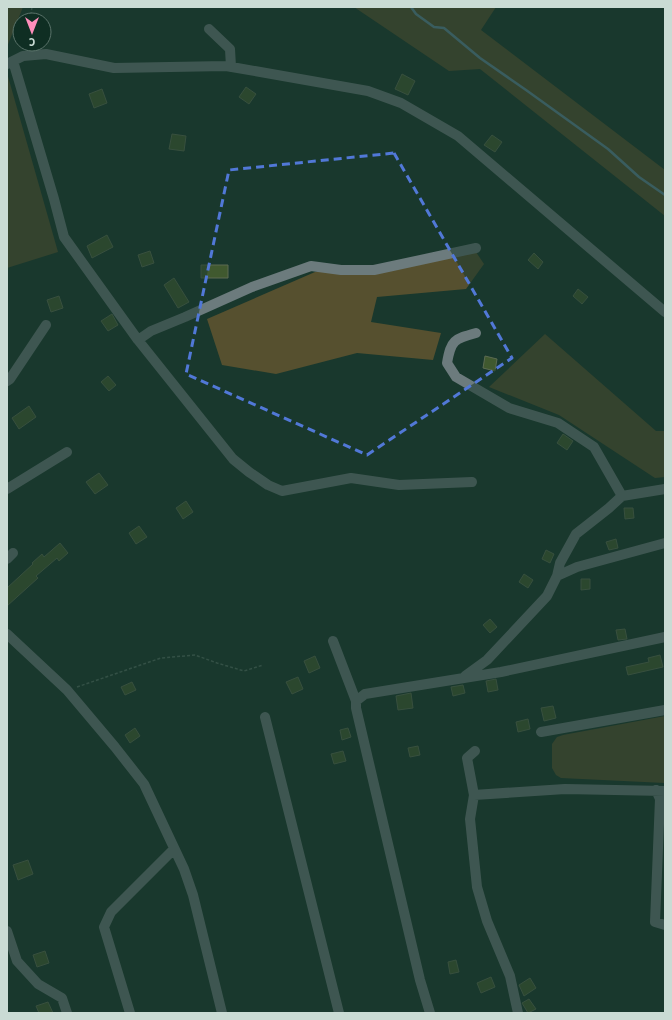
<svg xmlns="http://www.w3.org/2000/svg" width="672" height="1020" viewBox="0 0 672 1020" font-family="'Source Sans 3',sans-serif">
  <rect width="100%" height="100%" fill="#19382d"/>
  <path fill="#56502f" d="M 7,7 L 23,7 L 7,47 Z
    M 354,7 L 496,7 L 481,30 L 665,170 L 665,216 L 480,69 L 449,71 Z
    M 7,73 L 58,252 L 7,268 Z
    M 476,252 L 484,264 L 466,289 L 377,297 L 371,322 L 441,333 L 433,360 L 357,353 L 276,374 L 222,365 L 207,319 L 315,272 L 372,272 Z
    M 545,334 L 656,431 L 665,431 L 665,477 L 655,478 L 559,415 L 489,387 Z
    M 665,716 L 665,783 L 561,778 L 556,775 L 552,768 L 552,744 L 557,737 L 563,735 Z"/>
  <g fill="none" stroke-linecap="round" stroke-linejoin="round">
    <path stroke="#61899c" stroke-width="2.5" d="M 411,7 L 416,14 L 434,27 L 444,28 L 480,58 L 526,90 L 608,149 L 639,177 L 665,195"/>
  </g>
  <path fill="#40592f" stroke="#5c6b52" d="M 402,74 L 415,81 L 408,95 L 395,89 Z
    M 246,87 L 256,94 L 249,104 L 239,97 Z
    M 102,89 L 107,103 L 94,108 L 89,94 Z
    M 172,134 L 186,136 L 184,151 L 169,149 Z
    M 492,135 L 502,142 L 495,152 L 484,145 Z
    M 107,235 L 113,247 L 92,258 L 87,246 Z
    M 150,251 L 154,263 L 142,267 L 138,255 Z
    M 534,253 L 543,262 L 538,269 L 528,260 Z
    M 201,265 L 228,265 L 228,278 L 201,278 Z
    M 174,278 L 189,302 L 178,308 L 164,285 Z
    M 578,289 L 588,297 L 582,304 L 573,296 Z
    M 59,296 L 63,308 L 51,312 L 47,300 Z
    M 112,314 L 118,325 L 108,331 L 101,321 Z
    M 485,356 L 497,359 L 495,371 L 483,368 Z
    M 108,376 L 116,385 L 109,391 L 101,382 Z
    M 29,406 L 36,417 L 19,429 L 12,418 Z
    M 563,434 L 573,441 L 567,450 L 557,443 Z
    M 99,473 L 108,485 L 95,494 L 86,482 Z
    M 186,501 L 193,512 L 183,519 L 176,508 Z
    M 624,508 L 633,508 L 634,518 L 625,519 Z
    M 139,526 L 147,537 L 136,544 L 129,533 Z
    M 616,539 L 618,548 L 609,550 L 606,542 Z
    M 60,543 L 68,553 L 59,561 L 57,558 L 36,576 L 38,578 L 7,606 L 7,588 L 33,564 L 32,563 L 42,554 L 44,557 Z
    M 546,550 L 554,554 L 550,563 L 542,559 Z
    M 524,574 L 533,580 L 528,588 L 519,582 Z
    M 581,579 L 590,579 L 590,589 L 581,590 Z
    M 490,619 L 497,627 L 490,633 L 483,625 Z
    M 625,629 L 627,639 L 618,640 L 616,630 Z
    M 660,655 L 663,667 L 628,675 L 626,667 L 649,662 L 648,658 Z
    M 315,656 L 320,668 L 309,673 L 304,661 Z
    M 298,677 L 303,689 L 292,694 L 286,682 Z
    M 496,679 L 498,690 L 488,692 L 486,681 Z
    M 132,682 L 136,690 L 125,695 L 121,687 Z
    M 463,685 L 465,693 L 453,696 L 451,687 Z
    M 411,693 L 413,708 L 398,710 L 396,696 Z
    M 553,706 L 556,718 L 544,721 L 541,708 Z
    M 528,719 L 530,729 L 518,732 L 516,722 Z
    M 135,728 L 140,736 L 130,743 L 125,735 Z
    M 348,728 L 351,737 L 342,740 L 340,730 Z
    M 418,746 L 420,755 L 410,757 L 408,748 Z
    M 343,751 L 346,761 L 334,764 L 331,754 Z
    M 28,860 L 33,874 L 18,880 L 13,865 Z
    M 45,951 L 49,963 L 37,967 L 33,955 Z
    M 456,960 L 459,972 L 450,974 L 448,962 Z
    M 491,977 L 495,987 L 481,993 L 477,983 Z
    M 530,978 L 536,988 L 524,996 L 519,985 Z
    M 529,999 L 536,1009 L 528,1013 L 522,1003 Z
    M 48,1002 L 53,1013 L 39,1013 L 36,1006 Z"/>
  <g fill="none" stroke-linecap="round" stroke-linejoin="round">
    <path stroke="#536d63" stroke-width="1.5" stroke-dasharray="3 2" stroke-linecap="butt" d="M 30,20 L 32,7
      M 77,687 L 161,658 L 195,655 L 217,663 L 244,671 L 263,665"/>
    <path stroke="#6c7b7d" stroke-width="10" d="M 209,29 L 230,49 L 231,67
      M 13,61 L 54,199 L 64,237 L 138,340 L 233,459 L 249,472 L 268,485 L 282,491 L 351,478 L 399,485 L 472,482
      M 7,64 L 23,56 L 46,54 L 114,68 L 226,66 L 368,91 L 401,103 L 458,136 L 665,312
      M 476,333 C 454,339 451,340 447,363 L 456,377 L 509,408 L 558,423 L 594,447 L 622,496
      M 138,340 L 151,331 L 185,317 L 252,287 L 311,266 L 341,270 L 374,270 L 476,248
      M 7,381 L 10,379 L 46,325
      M 7,489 L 67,452
      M 7,559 L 13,553
      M 557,576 L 577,567 L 665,543
      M 7,634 L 67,690 L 115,747 L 144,784 L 184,869 L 193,895 L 222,1013
      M 333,641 L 356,701
      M 465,676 L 487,660 L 547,596 L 557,576 L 560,563 L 576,534 L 609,508 L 622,496 L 665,489
      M 265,717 L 339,1013
      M 541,732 L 665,710
      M 475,751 L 467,758 L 474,795 L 470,819 L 477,887 L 487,921 L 510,976 L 518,1013
      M 656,790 L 660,799 L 655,922 L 665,925
      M 474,795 L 565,789 L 665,791
      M 7,931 L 17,961 L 38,984 L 62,998 L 67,1013
      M 130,1013 L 104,927 L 111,912 L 174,849
      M 430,1013 L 420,980 L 356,708 L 356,701 L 365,694 L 501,672 L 665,637"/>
  </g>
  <path d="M0 0H672V1020H0ZM 394,153 L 512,358 L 367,455 L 186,374 L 229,170 Z" fill="#19382d" fill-opacity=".55" fill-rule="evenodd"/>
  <path fill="none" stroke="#5178d7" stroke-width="3" stroke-dasharray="8 5" stroke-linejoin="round" d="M 394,153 L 512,358 L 367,455 L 186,374 L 229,170 Z"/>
  <rect width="672" height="1020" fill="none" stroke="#cadbd4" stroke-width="16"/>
  <g transform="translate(32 32) rotate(180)"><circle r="19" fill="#0f2e23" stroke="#5a736a"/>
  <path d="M0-3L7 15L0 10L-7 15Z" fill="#ff8ebb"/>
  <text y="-6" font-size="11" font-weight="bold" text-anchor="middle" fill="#cadbd4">С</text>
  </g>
</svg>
